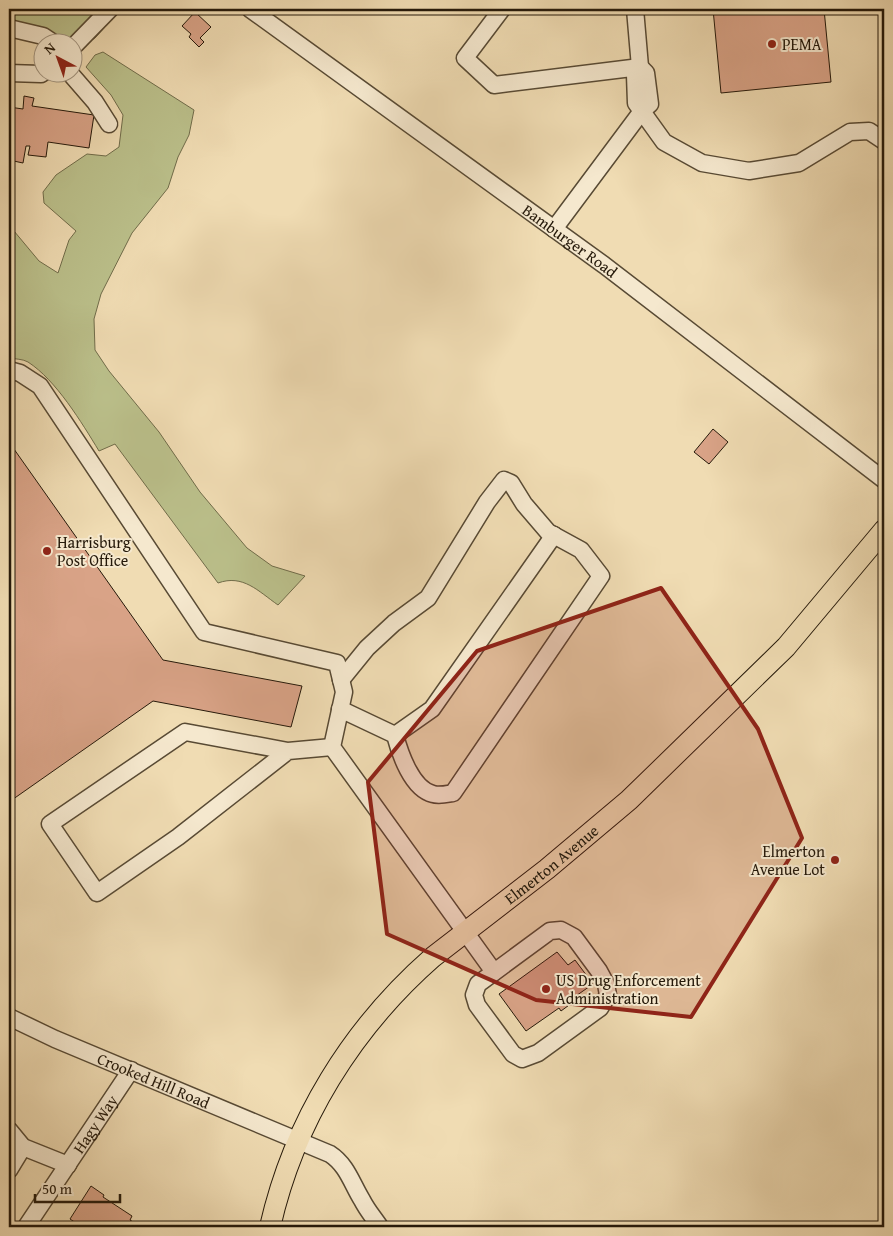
<svg xmlns="http://www.w3.org/2000/svg" width="893" height="1236" viewBox="0 0 893 1236" font-family="'Gentium Book Plus',serif">
  <rect width="100%" height="100%" fill="#f0dcb3"/>
  <filter id="stains"><feTurbulence type="fractalNoise" baseFrequency=".004" numOctaves="4"/><feColorMatrix values="0 0 0 0 .2 0 0 0 0 .09 0 0 0 0 .02 0 0 0 .5 -.17"/></filter>
  <radialGradient id="worn" r=".72"><stop offset=".6" stop-color="#630" stop-opacity="0"/><stop offset="1" stop-color="#630" stop-opacity=".3"/></radialGradient>
  <path fill="#bbc08b" stroke="#706c4a" d="M 9,9 L 121,9 L 95,38 L 77,48 L 72,42 L 59,42 L 9,27 Z
    M 103,52 L 194,110 L 189,135 L 178,157 L 168,188 L 132,233 L 101,294 L 94,319 L 95,350 L 109,371 L 159,432 L 200,492 L 247,548 L 272,566 L 305,576 L 278,605 C 258,591 243,574 218,583 L 115,444 L 99,451 C 82,423 56,380 28,362 C 23,359 15,359 9,358 L 9,225 L 39,261 L 58,273 L 69,240 L 76,231 L 44,203 L 43,192 L 56,175 L 87,154 L 106,156 L 119,147 L 123,115 L 111,95 L 86,67 L 95,55 Z"/>
  <path fill="#d9a387" stroke="#25190a" d="M 713,9 L 824,9 L 831,82 L 721,93 Z
    M 195,12 L 211,27 L 200,38 L 204,42 L 199,47 L 189,37 L 191,34 L 182,26 Z
    M 24,96 L 34,98 L 32,106 L 94,115 L 89,148 L 48,142 L 46,157 L 28,155 L 30,146 L 26,146 L 23,163 L 9,160 L 9,107 L 23,109 Z
    M 713,429 L 728,442 L 709,464 L 694,452 Z
    M 9,442 L 163,660 L 302,686 L 291,727 L 153,701 L 9,802 Z
    M 557,952 L 568,965 L 575,960 L 593,984 L 573,998 L 576,1000 L 561,1011 L 559,1008 L 526,1031 L 499,994 Z
    M 91,1186 L 104,1195 L 103,1197 L 132,1216 L 130,1220 L 141,1227 L 82,1227 L 70,1219 Z"/>
  <g fill="none" stroke-linecap="round" stroke-linejoin="round">
    <g stroke="#584a34" stroke-width="19">
      <g id="minor">
        <path id="s1" d="M 250,9 L 604,265 L 884,480"/>
        <path d="M 502,9 L 465,58 L 494,85 L 640,67"/>
        <path d="M 635,9 L 640,67 L 635,75 L 636,103 L 664,142 L 702,163 L 749,171 L 799,163 L 850,132 L 869,131 L 884,141"/>
        <path d="M 9,28 L 43,36 L 52,42"/>
        <path d="M 72,48 L 110,9"/>
        <path d="M 69,72 L 95,102 L 109,124"/>
        <path d="M 9,73 L 41,74 L 44,72"/>
        <path d="M 554,229 L 642,111 L 650,104 L 646,73 L 640,67"/>
        <path d="M 9,370 L 20,373 L 40,386 L 204,632 L 337,663 L 344,692 L 332,747 L 494,972"/>
        <path d="M 340,709 L 395,735 C 400,754 412,789 433,794 C 439,796 447,794 453,793 L 601,576 L 581,550 L 548,532 L 524,504 L 511,483 L 504,480 L 487,502 L 428,598 L 394,623 L 367,648 L 341,680"/>
        <path d="M 395,735 L 432,709 L 554,535"/>
        <path d="M 288,751 L 178,837 L 97,893 L 50,824 L 185,732 L 288,751 L 332,747"/>
        <path d="M 561,930 L 574,937 L 599,971 L 606,984 L 608,995 L 600,1008 L 538,1053 L 522,1059 L 513,1054 L 477,1005 L 474,995 L 478,984 L 550,931 Z"/>
        <path id="s2" d="M 9,1017 L 55,1039 L 330,1154 C 347,1165 352,1184 362,1200 C 367,1210 374,1218 380,1227"/>
        <path d="M 9,1130 L 23,1147 L 68,1165"/>
        <path d="M 9,1170 L 23,1147"/>
        <path id="s3" d="M 26,1227 L 131,1070"/>
      </g>
    </g>
    <g stroke="#25190a" stroke-width="22">
      <g id="major">
        <path id="s4" d="M 270,1227 C 294,1121 352,1028 433,957 L 547,869 L 629,800 L 786,647 L 884,530"/>
      </g>
    </g>
    <use href="#minor" stroke="#f5e8ce" stroke-width="16"/>
    <use href="#major" stroke="#f0dcb3" stroke-width="20"/>
  </g>
  <path fill="#8f2418" fill-opacity="0.2" stroke="#8f2418" stroke-width="4" stroke-linejoin="round" d="M 661,588 L 758,729 L 802,838 L 691,1017 L 536,1000 L 387,934 L 368,782 L 477,651 Z"/>
  <g fill="#8f2418" stroke="#f5e8ce" stroke-width="2">
    <circle cx="772" cy="44" r="5"/>
    <circle cx="47" cy="551" r="5"/>
    <circle cx="835" cy="860" r="5"/>
    <circle cx="546" cy="989" r="5"/>
  </g>
  <g text-anchor="middle" stroke-width="4" stroke-linejoin="round" paint-order="stroke">
    <g font-size="16" fill="#25190a" stroke="#f5e8ce" text-anchor="start">
      <text x="782" y="50">PEMA</text>
      <text x="57" y="548">Harrisburg<tspan x="57" dy="18">Post Office</tspan></text>
      <text x="825" y="857" text-anchor="end">Elmerton<tspan x="825" dy="18">Avenue Lot</tspan></text>
      <text x="556" y="986">US Drug Enforcement<tspan x="556" dy="18">Administration</tspan></text>
    </g>
    <g font-size="16" fill="#25190a" stroke="#f5e8ce">
      <text dy="6" stroke="none"><textPath href="#s1" startOffset="395">Bamburger Road</textPath></text>
      <text dy="6" stroke="none"><textPath href="#s4" startOffset="471">Elmerton Avenue</textPath></text>
      <text dy="6" stroke="none"><textPath href="#s2" startOffset="158">Crooked Hill Road</textPath></text>
      <text dy="6" stroke="none"><textPath href="#s3" startOffset="124">Hagy Way</textPath></text>
    </g>
  </g>
  <rect width="893" height="1236" fill="none" stroke="#f0dcb3" stroke-width="30"/>
  <rect x="10" y="10" width="873" height="1216" fill="none" stroke="#25190a" stroke-width="2.5"/>
  <rect x="15" y="15" width="863" height="1206" fill="none" stroke="#25190a"/>
  <g transform="translate(58 58) rotate(319)"><circle r="24" fill="#f5e8ce" stroke="#a29580"/>
  <path d="M0-4L9 19L0 12L-9 19Z" fill="#8f2418"/>
  <text y="-8" font-size="14" font-weight="bold" text-anchor="middle" fill="#25190a">N</text>
  </g>
  <path d="M35 1194v8h85v-8" fill="none" stroke="#25190a" stroke-width="2.5"/>
  <text x="42" y="1194" font-size="15" fill="#25190a" stroke="#f5e8ce" stroke-width="4" paint-order="stroke">50 m</text>
  <rect width="100%" height="100%" filter="url(#stains)"/>
  <rect width="100%" height="100%" fill="url(#worn)"/>
</svg>
